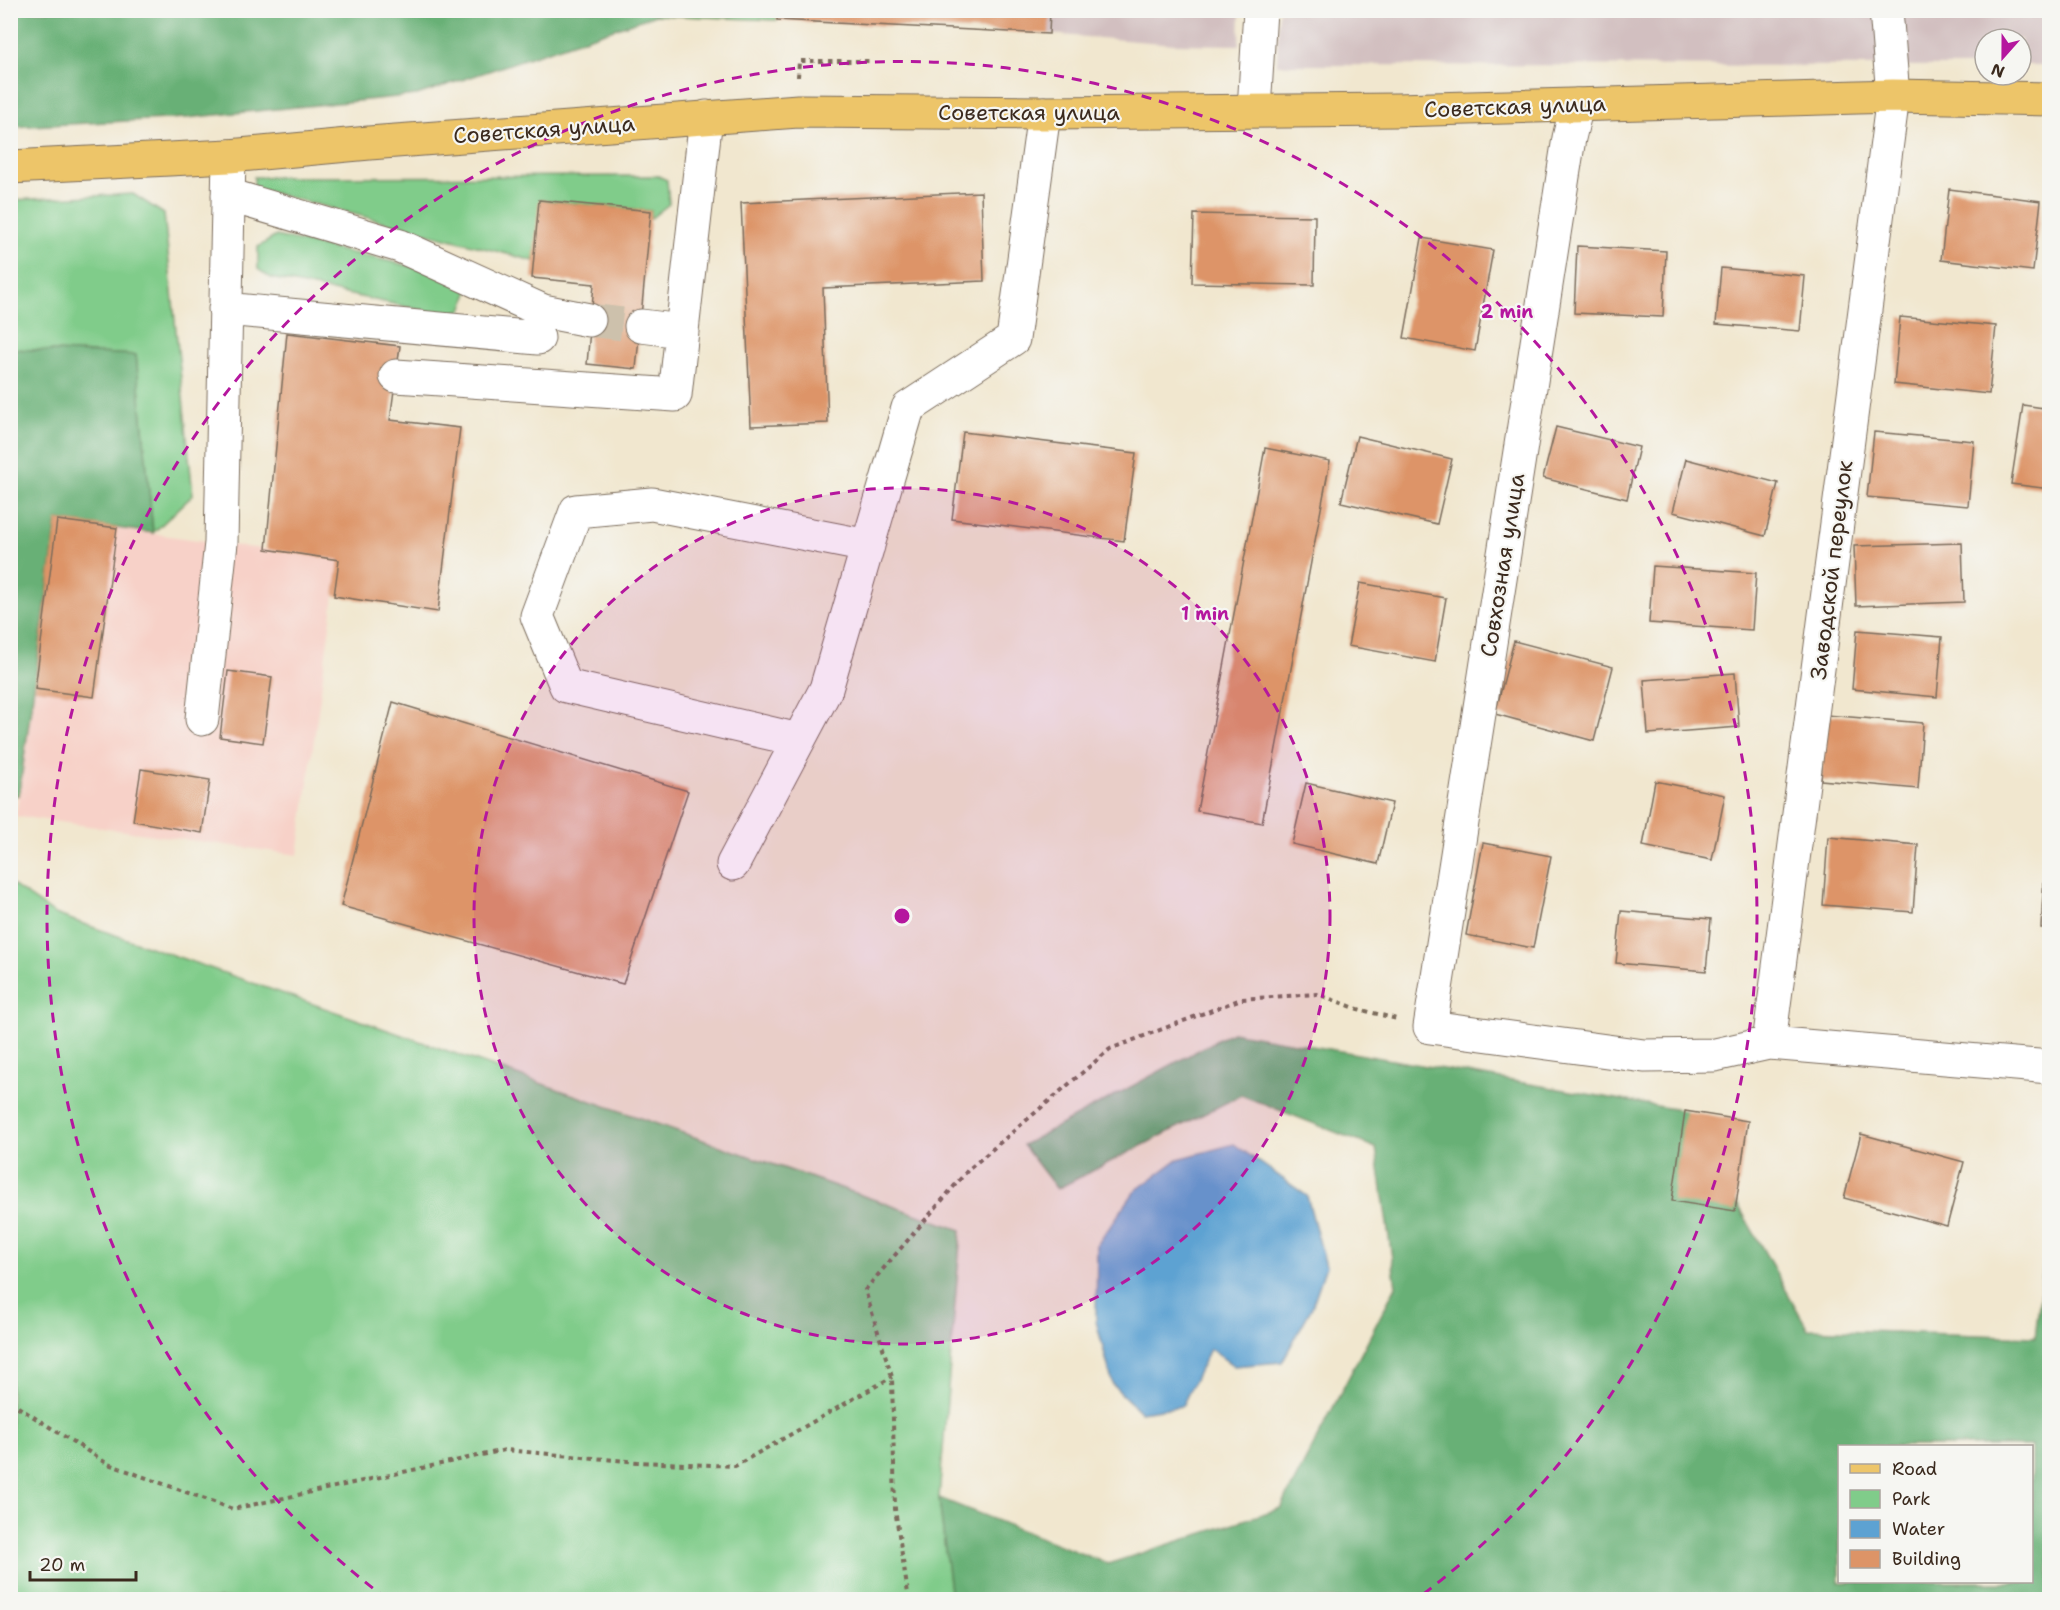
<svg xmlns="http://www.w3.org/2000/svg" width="2060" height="1610" viewBox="0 0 2060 1610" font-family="'Shantell Sans',sans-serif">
  <rect width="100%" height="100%" fill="#f6f6f2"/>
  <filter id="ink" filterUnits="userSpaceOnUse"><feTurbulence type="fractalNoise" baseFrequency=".0167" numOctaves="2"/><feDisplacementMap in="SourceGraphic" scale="12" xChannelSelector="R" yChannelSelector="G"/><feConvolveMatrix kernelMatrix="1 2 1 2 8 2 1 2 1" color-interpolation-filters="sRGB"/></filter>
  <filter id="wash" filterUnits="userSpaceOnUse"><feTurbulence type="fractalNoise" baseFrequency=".008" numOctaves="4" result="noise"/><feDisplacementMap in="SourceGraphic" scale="24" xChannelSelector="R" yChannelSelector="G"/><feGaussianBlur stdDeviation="1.35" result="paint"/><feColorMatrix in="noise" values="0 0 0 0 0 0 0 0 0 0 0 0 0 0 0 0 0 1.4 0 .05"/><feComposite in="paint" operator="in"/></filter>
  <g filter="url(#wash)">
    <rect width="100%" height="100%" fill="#f1e7cf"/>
    <path fill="#f7d1c8" d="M 57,520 L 339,560 L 298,855 L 16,816 Z"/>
    <path fill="#d2bfc0" d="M 777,10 L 1240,11 L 1239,45 L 1174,44 L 1049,34 L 777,20 Z
      M 1279,11 L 2049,11 L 2049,65 L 2021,65 L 2021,39 L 1985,39 L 1985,66 L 1277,65 Z"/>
    <path fill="#80cc8a" stroke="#5e7b54" stroke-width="1.5" d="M 652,11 L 777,11 L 777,20 L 656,15 Z
      M 658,176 L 667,180 L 669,204 L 650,219 L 651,211 L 540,200 L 534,261 L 254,188 L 254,177 Z
      M 133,194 L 164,214 L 193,495 L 153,533 L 136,355 L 11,349 L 11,200 Z
      M 276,236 L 455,276 L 469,290 L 462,310 L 445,315 L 271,278 L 258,269 L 258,247 Z
      M 10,883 L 55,914 L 961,1230 L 939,1498 L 951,1599 L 11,1599 Z"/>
    <path fill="#68b076" stroke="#526d4a" stroke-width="1.5" fill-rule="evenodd" d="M 652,10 L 656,15 L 417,95 L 186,118 L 11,127 L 11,11 Z
      M 11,349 L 136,355 L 153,533 L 57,520 L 19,795 L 11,796 Z
      M 1232,1032 L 1685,1111 L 1808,1329 L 2035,1337 L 2049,1222 L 2049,1599 L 951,1599 L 939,1498 L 1108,1564 L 1281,1508 L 1396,1286 L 1376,1148 L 1241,1095 L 1057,1189 L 1023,1145 ZM 1840,1446 L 2032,1446 L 2032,1582 L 1840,1582 Z"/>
    <path fill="#5da2d2" stroke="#4c6678" stroke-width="1.5" d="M 1234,1144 L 1307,1196 L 1326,1266 L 1312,1307 L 1282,1362 L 1234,1366 L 1210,1349 L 1182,1406 L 1140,1412 L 1113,1385 L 1096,1321 L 1097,1245 L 1135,1191 L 1178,1159 Z"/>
    <g id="blocks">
      <path fill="#dd9467" d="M 777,10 L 1050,10 L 1049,34 L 777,20 Z
        M 1949,189 L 2041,201 L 2033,271 L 1941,260 Z
        M 981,192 L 984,281 L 823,288 L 828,423 L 751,426 L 741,203 Z
        M 539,200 L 651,211 L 636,369 L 587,364 L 594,284 L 532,278 Z
        M 1194,214 L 1315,216 L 1314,285 L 1192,283 Z
        M 1422,238 L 1493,250 L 1475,351 L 1404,338 Z
        M 1577,246 L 1666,251 L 1663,317 L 1574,313 Z
        M 1721,268 L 1805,276 L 1800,331 L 1716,324 Z
        M 1900,317 L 1996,326 L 1989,394 L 1894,384 Z
        M 287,333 L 400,346 L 390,420 L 460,428 L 438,612 L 334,596 L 339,560 L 266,549 Z
        M 2023,405 L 2050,409 L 2050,489 L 2011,484 Z
        M 1556,427 L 1639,447 L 1627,499 L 1543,478 Z
        M 963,432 L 1136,453 L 1124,541 L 952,519 Z
        M 1874,432 L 1974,441 L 1968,506 L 1867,497 Z
        M 1357,436 L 1452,459 L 1437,524 L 1341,502 Z
        M 1265,448 L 1330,461 L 1262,823 L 1197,811 Z
        M 1686,459 L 1778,483 L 1765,536 L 1673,512 Z
        M 57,520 L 117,528 L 94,697 L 35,689 Z
        M 1962,543 L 1964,602 L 1856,606 L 1854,546 Z
        M 1653,566 L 1756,573 L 1752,630 L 1649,623 Z
        M 1360,583 L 1446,598 L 1435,662 L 1348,646 Z
        M 1857,630 L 1942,637 L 1937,697 L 1852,689 Z
        M 1514,641 L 1613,667 L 1594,741 L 1495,714 Z
        M 228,671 L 272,677 L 263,743 L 220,737 Z
        M 1735,673 L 1739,727 L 1648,734 L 1644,680 Z
        M 393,702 L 688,791 L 623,984 L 341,906 Z
        M 1826,715 L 1923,723 L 1918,789 L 1821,780 Z
        M 141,769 L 210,780 L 202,833 L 133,821 Z
        M 1655,781 L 1725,795 L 1712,860 L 1643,846 Z
        M 1306,783 L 1392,803 L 1378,864 L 1292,844 Z
        M 1828,837 L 1918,845 L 1913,912 L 1823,905 Z
        M 1483,843 L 1551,856 L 1533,948 L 1466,935 Z
        M 2044,876 L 2050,876 L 2050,928 L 2041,928 Z
        M 1621,911 L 1711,919 L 1706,971 L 1616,963 Z
        M 1685,1111 L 1748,1121 L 1735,1211 L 1672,1201 Z
        M 1861,1134 L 1964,1162 L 1947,1226 L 1844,1198 Z"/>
    </g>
  </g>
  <g filter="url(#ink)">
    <use href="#blocks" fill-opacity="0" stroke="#7b6c5c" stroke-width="1.5"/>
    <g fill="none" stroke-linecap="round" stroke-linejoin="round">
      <path stroke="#cdc1ac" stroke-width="33" stroke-dasharray="33 16" stroke-linecap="butt" d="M 589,320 L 641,326"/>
      <g stroke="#7b6c5c" stroke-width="35">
        <path id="minor" d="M 1577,105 L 1569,138 L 1430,1027 L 1644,1056 L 1715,1055 L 1769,1043 L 2050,1067
          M 1254,110 L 1260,10
          M 228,195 L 400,246 L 543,311 L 589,320
          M 225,309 L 538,338
          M 641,326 L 682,331 L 706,117
          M 396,376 L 675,395 L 682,331
          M 202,719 L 221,543 L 229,156
          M 799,740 L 566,686 L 537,616 L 576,511 L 652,504 L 868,546
          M 733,864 L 826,689 L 908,408 L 1013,339 L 1044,113
          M 1769,1043 L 1893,96 L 1886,10"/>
      </g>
      <g stroke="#7b6c5c" stroke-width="35">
        <path id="major" d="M 10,167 L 229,156 L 369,143 L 798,111 L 1044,113 L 1396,110 L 1893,96 L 2050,99"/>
      </g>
      <path stroke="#7b6c5c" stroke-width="4" stroke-dasharray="4.5 4.5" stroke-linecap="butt" d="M 798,77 L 799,61 L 869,61
        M 10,1402 L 108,1464 L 233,1509 L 505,1450 L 638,1462 L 735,1466 L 892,1377
        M 909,1600 L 895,1509 L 892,1377 L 865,1290 L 968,1170 L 1110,1049 L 1241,999 L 1317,994 L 1358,1009 L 1397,1019"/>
      <use href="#minor" stroke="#fff" stroke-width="33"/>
      <use href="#major" stroke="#edc569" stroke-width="33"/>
    </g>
  </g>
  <circle cx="902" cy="916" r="428" fill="#b5179e" fill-opacity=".12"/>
  <g fill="none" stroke="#b5179e" stroke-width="3" stroke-dasharray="10 8">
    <circle cx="902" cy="916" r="428"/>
    <path d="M387 1599A855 855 0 1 1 1417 1599"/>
  </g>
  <g text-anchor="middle" stroke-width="4.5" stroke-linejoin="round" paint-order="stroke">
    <g font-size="22" fill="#3b2a1e" stroke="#f6f6f2">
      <text transform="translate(1515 106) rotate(-2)" y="8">Советская улица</text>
      <text x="1029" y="120">Советская улица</text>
      <text transform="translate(544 129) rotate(-4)" y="8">Советская улица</text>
      <text transform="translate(1502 565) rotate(-81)" y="8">Совхозная улица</text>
      <text transform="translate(1831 570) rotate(-83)" y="8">Заводской переулок</text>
    </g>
  </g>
  <circle cx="902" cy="916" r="9" fill="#b5179e" stroke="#f6f6f2" stroke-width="3"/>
  <g font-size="18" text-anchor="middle" font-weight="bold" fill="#b5179e" stroke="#f6f6f2" stroke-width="4.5" stroke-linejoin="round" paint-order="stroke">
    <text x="1507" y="318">2 min</text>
    <text x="1205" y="620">1 min</text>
  </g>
  <rect width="2060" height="1610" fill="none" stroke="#f6f6f2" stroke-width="36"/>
  <rect x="1838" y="1445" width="195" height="138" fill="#f6f6f2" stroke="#aba49d" stroke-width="1.5"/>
  <rect x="1850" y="1464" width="30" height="9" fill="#edc569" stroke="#aba49d" stroke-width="1.5"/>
  <text x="1892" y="1475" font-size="18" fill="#3b2a1e">Road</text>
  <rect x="1850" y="1490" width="30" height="18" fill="#80cc8a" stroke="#aba49d" stroke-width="1.5"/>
  <text x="1892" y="1505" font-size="18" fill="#3b2a1e">Park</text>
  <rect x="1850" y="1520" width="30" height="18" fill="#5da2d2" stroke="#aba49d" stroke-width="1.5"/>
  <text x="1892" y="1535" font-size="18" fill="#3b2a1e">Water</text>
  <rect x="1850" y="1550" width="30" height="18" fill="#dd9467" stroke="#aba49d" stroke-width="1.5"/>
  <text x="1892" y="1565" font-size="18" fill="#3b2a1e">Building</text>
  <g transform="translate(2003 57) rotate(201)"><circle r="28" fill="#f6f6f2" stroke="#aba49d" stroke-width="1.5"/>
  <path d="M0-4.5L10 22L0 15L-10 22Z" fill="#b5179e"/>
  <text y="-9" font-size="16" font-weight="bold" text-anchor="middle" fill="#3b2a1e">N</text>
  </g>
  <path d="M30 1571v9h106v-9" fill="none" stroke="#3b2a1e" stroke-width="3"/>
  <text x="39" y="1571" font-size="18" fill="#3b2a1e" stroke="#f6f6f2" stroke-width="4.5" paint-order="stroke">20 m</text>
</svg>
